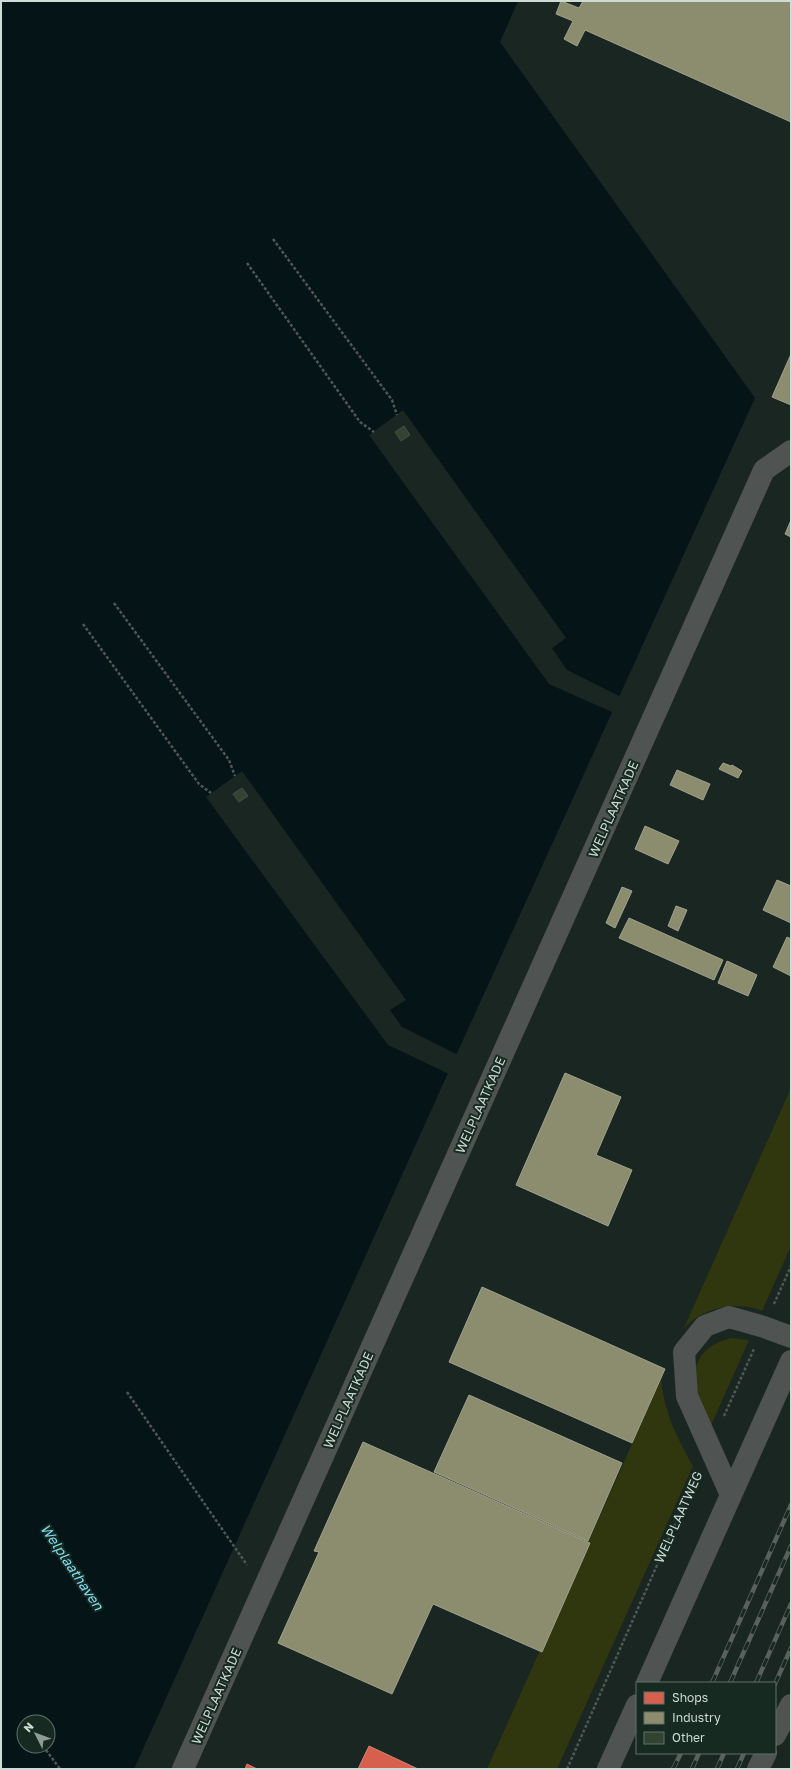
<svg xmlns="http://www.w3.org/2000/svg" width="792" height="1770" viewBox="0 0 792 1770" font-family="'Golos Text',sans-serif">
  <rect width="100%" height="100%" fill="#1a2621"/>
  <path fill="#30360e" d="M 791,1088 L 791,1246 L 762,1311 C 737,1300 702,1308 684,1328 Z
    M 732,1338 L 749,1340 L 709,1430 C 705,1420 698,1409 696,1398 C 690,1367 699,1345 732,1338 Z
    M 661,1379 C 664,1411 677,1439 693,1466 L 557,1769 L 487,1769 Z"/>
  <path fill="#051417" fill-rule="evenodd" d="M 1,1 L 518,1 L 500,42 L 755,398 L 448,1073 L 134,1769 L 1,1769 ZM 24,1722 L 48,1722 L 48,1746 L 24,1746 Z"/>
  <path fill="#1a2621" d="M 403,410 L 566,638 L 552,648 L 567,670 L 621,697 L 614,713 L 549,684 L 369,435 Z
    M 242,771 L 406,1000 L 390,1010 L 402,1027 L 458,1055 L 449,1074 L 388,1045 L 206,797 Z"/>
  <path fill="#d6604d" stroke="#d48576" d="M 369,1746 L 418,1769 L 358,1769 Z
    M 247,1764 L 257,1769 L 245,1769 Z"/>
  <path fill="#8c8c6e" stroke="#a0a38d" d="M 561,1 L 579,8 L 583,1 L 791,1 L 791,122 L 585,30 L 577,46 L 564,39 L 573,21 L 556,14 Z
    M 791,354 L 791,405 L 772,397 Z
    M 791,520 L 791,537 L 785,534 Z
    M 723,763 L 731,766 L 732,765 L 742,771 L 738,778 L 719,769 Z
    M 677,770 L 710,784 L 703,800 L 670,785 Z
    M 645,826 L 679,841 L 668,864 L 635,849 Z
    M 777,880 L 791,886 L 791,923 L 763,910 Z
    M 622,887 L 632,891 L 615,928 L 606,923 Z
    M 676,906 L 687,910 L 678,931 L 668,926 Z
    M 629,918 L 723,960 L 714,980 L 619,938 Z
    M 787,937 L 791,939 L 791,976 L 773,967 Z
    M 727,961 L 757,975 L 748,996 L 718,983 Z
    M 565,1073 L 621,1097 L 596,1155 L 632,1170 L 608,1226 L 516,1185 Z
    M 482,1287 L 665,1369 L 632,1443 L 449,1362 Z
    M 469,1395 L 622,1463 L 588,1541 L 434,1472 Z
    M 363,1442 L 590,1543 L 542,1652 L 433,1604 L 392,1694 L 278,1643 L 319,1552 L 314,1551 Z"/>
  <path fill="#324332" stroke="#474f4a" d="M 404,426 L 410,435 L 401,441 L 395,432 Z
    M 242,788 L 248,796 L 239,802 L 233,794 Z"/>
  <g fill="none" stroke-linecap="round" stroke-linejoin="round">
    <path stroke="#505654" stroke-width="2.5" stroke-dasharray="3 2" stroke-linecap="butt" d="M 273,239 L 392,400 L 397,415
      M 247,263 L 360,422 L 374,432
      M 114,603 L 229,760 L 235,776
      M 83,624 L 199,784 L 211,793
      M 774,1304 L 791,1266
      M 127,1392 L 247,1565
      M 724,1416 L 754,1349
      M 43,1746 L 60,1769
      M 567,1769 L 696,1477"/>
    <path stroke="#4f5352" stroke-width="22" d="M 731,1495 L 687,1396 L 684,1352 L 705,1326 L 729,1317 L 764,1327 L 791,1337
      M 647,1683 L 791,1361
      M 775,1735 L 791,1705
      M 183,1769 L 764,470 L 791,451
      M 608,1769 L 637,1705
      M 758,1769 L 766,1753"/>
    <g stroke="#5a605d" stroke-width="4.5">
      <path id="rail" d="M 712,1683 L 791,1505
        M 730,1683 L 791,1546
        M 756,1683 L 791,1604
        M 775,1684 L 791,1648
        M 673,1769 L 681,1753
        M 692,1769 L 699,1753
        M 717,1769 L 724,1753
        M 737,1769 L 744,1753"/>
    </g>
    <use href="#rail" stroke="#162a22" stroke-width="3" stroke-dasharray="9" stroke-linecap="butt"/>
  </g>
  <g text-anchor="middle" stroke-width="4" stroke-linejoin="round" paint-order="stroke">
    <g font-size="13" fill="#cedad4" stroke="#162a22">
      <text transform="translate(613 809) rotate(-66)" y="5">WELPLAATKADE</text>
      <text transform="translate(480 1105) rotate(-66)" y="5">WELPLAATKADE</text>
      <text transform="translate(348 1400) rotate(-66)" y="5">WELPLAATKADE</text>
      <text transform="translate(678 1517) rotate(-66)" y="5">WELPLAATWEG</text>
      <text transform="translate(216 1696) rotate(-66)" y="5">WELPLAATKADE</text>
    </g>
    <g font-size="14" font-style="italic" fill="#83daf3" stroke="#162a22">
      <text transform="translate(72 1567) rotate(56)" y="5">Welplaathaven</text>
    </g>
  </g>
  <rect width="792" height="1770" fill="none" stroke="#cedad4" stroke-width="4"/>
  <rect x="636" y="1682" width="140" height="72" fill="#162a22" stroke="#607069"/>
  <rect x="644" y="1692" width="20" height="12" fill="#d6604d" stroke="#607069"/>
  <text x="672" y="1702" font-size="12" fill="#cedad4">Shops</text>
  <rect x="644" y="1712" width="20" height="12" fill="#8c8c6e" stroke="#607069"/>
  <text x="672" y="1722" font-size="12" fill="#cedad4">Industry</text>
  <rect x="644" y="1732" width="20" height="12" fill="#324332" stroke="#607069"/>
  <text x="672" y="1742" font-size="12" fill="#cedad4">Other</text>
  <g transform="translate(36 1734) rotate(312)"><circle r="19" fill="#162a22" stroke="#607069"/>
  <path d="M0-3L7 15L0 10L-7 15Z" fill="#8f9b95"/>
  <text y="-6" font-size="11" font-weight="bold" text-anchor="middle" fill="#cedad4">N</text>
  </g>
</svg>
